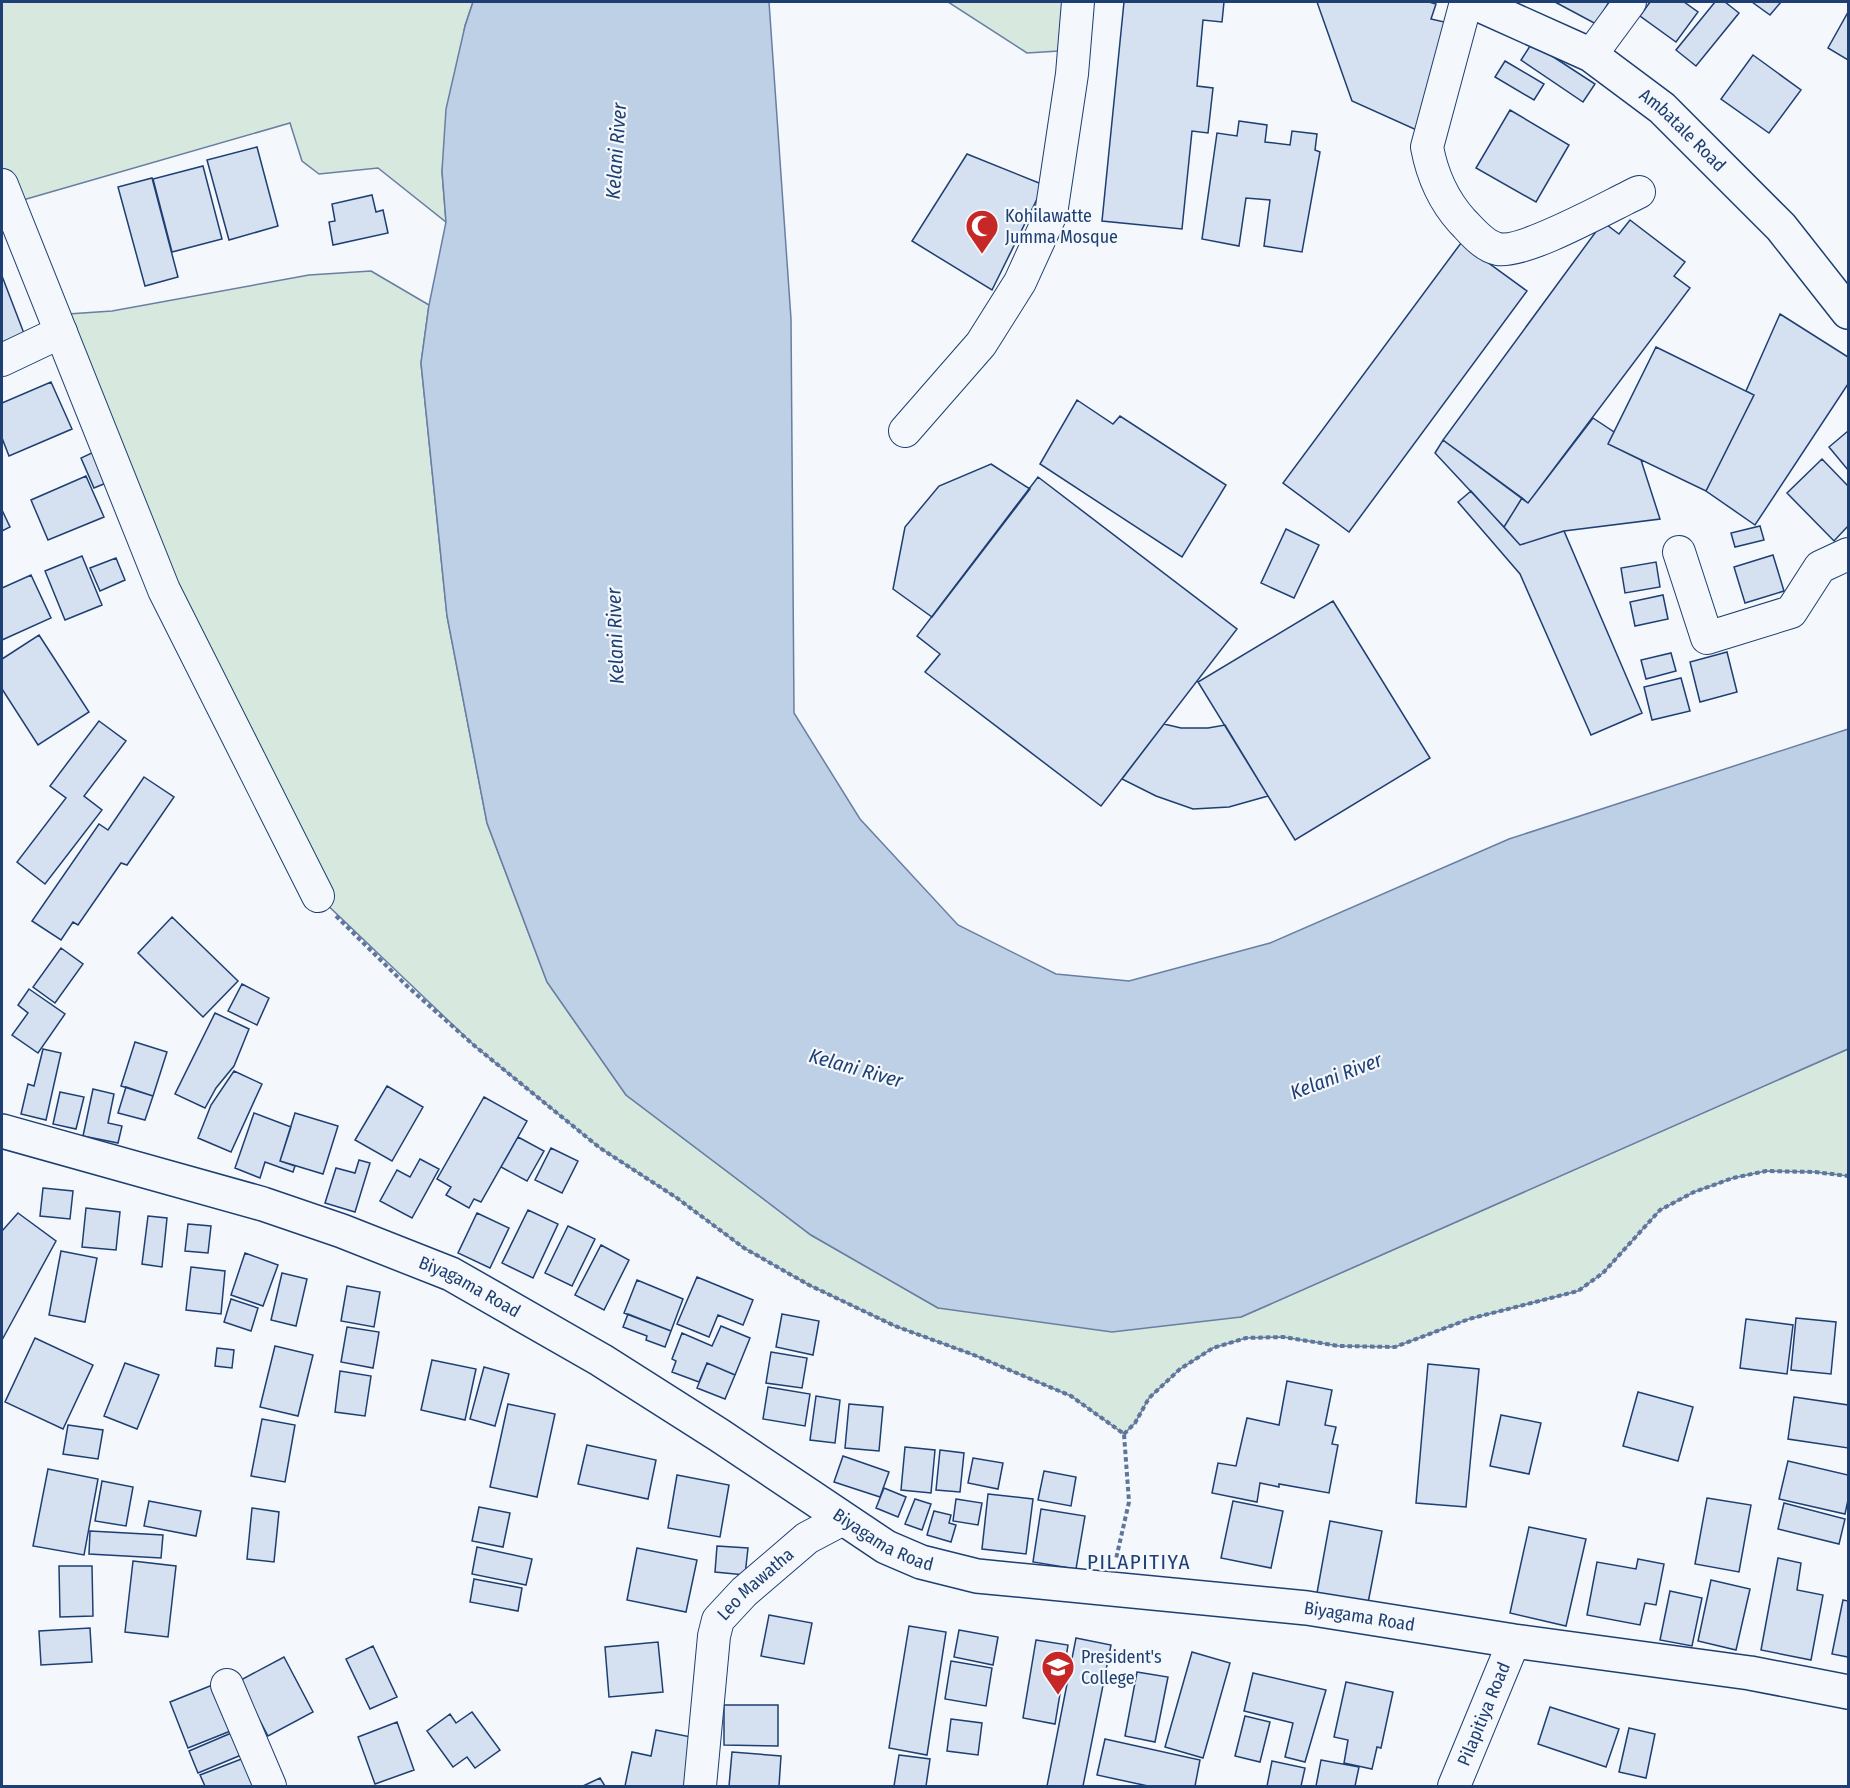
<svg xmlns="http://www.w3.org/2000/svg" width="1850" height="1788" viewBox="0 0 1850 1788" font-family="'Fira Sans Condensed',sans-serif">
  <rect width="100%" height="100%" fill="#f4f7fb"/>
  <path fill="#d7e8df" stroke="#687fa3" stroke-width="1.5" d="M 2,2 L 473,2 L 465,26 L 442,171 L 446,222 L 378,168 L 319,174 L 302,161 L 290,123 L 9,204 L 2,185 Z
    M 948,2 L 1063,2 L 1059,51 L 1027,53 Z
    M 371,271 L 429,305 L 421,363 L 447,616 L 487,823 L 547,982 L 626,1095 L 811,1235 L 938,1308 L 1241,1317 L 1848,1049 L 1848,1176 L 1815,1172 L 1766,1171 L 1733,1178 L 1694,1192 L 1660,1210 L 1603,1273 L 1578,1291 L 1469,1319 L 1395,1347 L 1339,1346 L 1283,1337 L 1246,1338 L 1213,1348 L 1180,1369 L 1149,1398 L 1135,1423 L 1124,1434 L 1071,1396 L 974,1355 L 895,1326 L 809,1285 L 744,1248 L 677,1198 L 600,1148 L 476,1047 L 318,896 L 54,315 L 112,311 L 309,275 Z"/>
  <path fill="#bed0e5" stroke="#687fa3" stroke-width="1.5" d="M 473,2 L 769,2 L 791,319 L 794,713 L 860,819 L 958,925 L 1056,974 L 1129,981 L 1270,943 L 1509,839 L 1848,729 L 1848,1049 L 1241,1317 L 1112,1332 L 938,1308 L 811,1235 L 626,1095 L 547,982 L 487,823 L 447,616 L 421,363 L 429,305 L 446,222 L 442,171 L 446,109 L 465,26 Z"/>
  <path fill="#d5e0f0" stroke="#1d3f73" stroke-width="1.5" d="M 1124,2 L 1224,2 L 1222,22 L 1203,20 L 1197,86 L 1213,88 L 1208,133 L 1192,131 L 1182,229 L 1102,221 Z
    M 1317,2 L 1429,2 L 1436,4 L 1431,19 L 1453,24 L 1421,132 L 1352,101 Z
    M 1555,2 L 1609,2 L 1596,24 Z
    M 1650,2 L 1684,2 L 1698,12 L 1676,42 L 1640,16 Z
    M 1715,2 L 1725,2 L 1739,13 L 1696,66 L 1676,50 Z
    M 1752,2 L 1781,2 L 1770,15 Z
    M 1847,14 L 1848,15 L 1848,60 L 1828,48 Z
    M 1532,43 L 1595,84 L 1583,102 L 1521,60 Z
    M 1753,55 L 1801,90 L 1769,133 L 1721,99 Z
    M 1505,61 L 1544,84 L 1534,100 L 1495,77 Z
    M 1510,110 L 1569,145 L 1536,202 L 1476,168 Z
    M 1239,121 L 1267,125 L 1265,142 L 1290,145 L 1292,131 L 1317,134 L 1315,150 L 1320,152 L 1302,252 L 1264,246 L 1270,200 L 1246,198 L 1239,246 L 1202,239 L 1217,133 L 1237,136 Z
    M 257,147 L 278,226 L 229,240 L 207,160 Z
    M 967,154 L 1044,185 L 992,290 L 912,241 Z
    M 203,166 L 222,239 L 172,252 L 153,179 Z
    M 152,178 L 178,277 L 145,286 L 118,187 Z
    M 372,195 L 376,212 L 383,210 L 388,233 L 333,245 L 329,222 L 335,221 L 332,204 Z
    M 1630,220 L 1685,262 L 1674,276 L 1690,288 L 1528,503 L 1443,440 L 1603,222 L 1619,234 Z
    M 1461,243 L 1527,291 L 1349,532 L 1283,483 Z
    M 2,276 L 25,336 L 2,345 Z
    M 1780,314 L 1848,357 L 1848,384 L 1755,525 L 1706,491 L 1754,395 L 1746,391 Z
    M 1656,347 L 1754,395 L 1706,491 L 1608,444 Z
    M 51,382 L 72,429 L 9,456 L 2,438 L 2,403 Z
    M 1077,400 L 1113,424 L 1120,416 L 1226,485 L 1182,557 L 1040,464 Z
    M 1593,418 L 1614,432 L 1608,444 L 1641,460 L 1660,519 L 1564,531 L 1520,545 L 1504,527 L 1522,498 L 1528,503 Z
    M 1848,431 L 1848,470 L 1829,447 Z
    M 1443,440 L 1522,498 L 1504,527 L 1435,453 Z
    M 98,450 L 111,481 L 94,488 L 81,458 Z
    M 1822,459 L 1848,486 L 1848,526 L 1834,541 L 1787,493 Z
    M 991,464 L 1030,489 L 932,617 L 893,589 L 905,527 L 939,486 Z
    M 86,476 L 104,517 L 48,540 L 31,500 Z
    M 1038,477 L 1237,629 L 1101,806 L 925,672 L 940,654 L 917,636 Z
    M 1471,491 L 1520,545 L 1564,531 L 1642,713 L 1591,735 L 1520,574 L 1458,502 Z
    M 2,510 L 10,527 L 2,531 Z
    M 1760,526 L 1764,540 L 1735,547 L 1731,533 Z
    M 1286,529 L 1319,545 L 1294,598 L 1261,583 Z
    M 1773,555 L 1784,591 L 1745,603 L 1734,567 Z
    M 82,556 L 102,605 L 65,620 L 45,571 Z
    M 116,558 L 125,580 L 100,591 L 90,568 Z
    M 1656,562 L 1660,587 L 1625,593 L 1621,568 Z
    M 31,575 L 51,618 L 2,640 L 2,588 Z
    M 1663,595 L 1668,619 L 1635,626 L 1630,602 Z
    M 1333,601 L 1430,758 L 1295,840 L 1198,682 Z
    M 39,635 L 89,712 L 38,745 L 2,689 L 2,659 Z
    M 1727,652 L 1737,692 L 1700,702 L 1690,662 Z
    M 1671,653 L 1676,671 L 1646,679 L 1641,660 Z
    M 1681,678 L 1690,711 L 1652,720 L 1644,687 Z
    M 99,721 L 126,741 L 84,796 L 102,810 L 45,884 L 17,862 L 66,798 L 50,786 Z
    M 1164,724 L 1181,728 L 1208,728 L 1225,725 L 1268,796 L 1229,807 L 1193,809 L 1156,796 L 1122,779 Z
    M 144,777 L 174,797 L 127,865 L 121,863 L 78,925 L 73,922 L 61,940 L 32,921 L 99,824 L 108,830 Z
    M 172,917 L 238,981 L 203,1017 L 138,953 Z
    M 61,948 L 83,964 L 55,1003 L 33,987 Z
    M 242,984 L 269,998 L 257,1025 L 228,1011 Z
    M 29,989 L 65,1014 L 38,1053 L 12,1035 L 28,1013 L 18,1005 Z
    M 215,1013 L 249,1029 L 234,1066 L 216,1088 L 205,1108 L 175,1094 Z
    M 135,1042 L 167,1052 L 153,1096 L 121,1086 Z
    M 43,1049 L 61,1053 L 46,1120 L 21,1114 L 28,1084 L 34,1086 Z
    M 234,1071 L 262,1084 L 231,1152 L 198,1138 L 211,1105 Z
    M 387,1086 L 423,1107 L 392,1161 L 355,1140 Z
    M 126,1087 L 153,1096 L 145,1120 L 118,1113 Z
    M 93,1089 L 114,1094 L 108,1123 L 122,1126 L 118,1143 L 83,1136 Z
    M 60,1092 L 84,1097 L 76,1129 L 53,1124 Z
    M 484,1097 L 527,1121 L 481,1202 L 474,1199 L 469,1208 L 446,1195 L 451,1187 L 437,1179 Z
    M 254,1113 L 291,1127 L 280,1161 L 295,1166 L 293,1172 L 265,1162 L 260,1178 L 235,1168 Z
    M 295,1113 L 338,1126 L 323,1174 L 280,1161 Z
    M 518,1137 L 544,1151 L 527,1181 L 501,1167 Z
    M 551,1148 L 578,1161 L 562,1193 L 535,1180 Z
    M 420,1159 L 439,1169 L 412,1218 L 380,1201 L 397,1170 L 410,1177 Z
    M 359,1160 L 370,1163 L 355,1212 L 325,1203 L 336,1168 L 355,1173 Z
    M 43,1188 L 73,1191 L 70,1219 L 40,1216 Z
    M 86,1208 L 120,1212 L 116,1250 L 82,1247 Z
    M 528,1210 L 558,1224 L 533,1278 L 502,1263 Z
    M 18,1213 L 56,1241 L 2,1340 L 2,1231 Z
    M 477,1213 L 509,1228 L 490,1268 L 458,1253 Z
    M 148,1216 L 167,1218 L 162,1267 L 142,1264 Z
    M 188,1224 L 211,1226 L 208,1253 L 185,1251 Z
    M 568,1226 L 595,1239 L 572,1286 L 545,1273 Z
    M 601,1245 L 629,1260 L 604,1310 L 575,1295 Z
    M 61,1251 L 97,1258 L 85,1322 L 49,1315 Z
    M 245,1253 L 278,1265 L 263,1306 L 231,1295 Z
    M 191,1267 L 225,1271 L 221,1314 L 186,1310 Z
    M 282,1273 L 307,1279 L 296,1326 L 271,1320 Z
    M 697,1277 L 753,1300 L 743,1325 L 718,1315 L 709,1337 L 677,1324 Z
    M 637,1280 L 683,1299 L 671,1331 L 624,1313 Z
    M 347,1286 L 380,1292 L 374,1327 L 341,1321 Z
    M 231,1299 L 258,1308 L 251,1331 L 224,1322 Z
    M 628,1314 L 671,1331 L 665,1347 L 646,1340 L 647,1336 L 623,1327 Z
    M 782,1314 L 819,1321 L 813,1355 L 776,1347 Z
    M 1796,1318 L 1836,1322 L 1831,1374 L 1791,1370 Z
    M 1746,1319 L 1793,1325 L 1787,1374 L 1740,1368 Z
    M 721,1326 L 750,1338 L 735,1375 L 707,1363 L 699,1382 L 672,1372 L 676,1361 L 672,1359 L 682,1333 L 712,1346 Z
    M 347,1327 L 379,1332 L 373,1368 L 341,1362 Z
    M 35,1338 L 93,1365 L 63,1429 L 5,1402 Z
    M 275,1346 L 313,1355 L 298,1416 L 260,1407 Z
    M 217,1348 L 234,1350 L 232,1368 L 215,1366 Z
    M 771,1352 L 807,1358 L 802,1388 L 766,1383 Z
    M 432,1360 L 476,1369 L 465,1420 L 421,1410 Z
    M 125,1363 L 159,1375 L 137,1429 L 104,1416 Z
    M 707,1363 L 735,1375 L 725,1399 L 697,1388 Z
    M 1428,1364 L 1479,1369 L 1466,1507 L 1416,1503 Z
    M 484,1367 L 509,1374 L 495,1426 L 470,1419 Z
    M 340,1371 L 371,1376 L 365,1416 L 335,1412 Z
    M 1287,1381 L 1332,1390 L 1325,1425 L 1336,1427 L 1332,1444 L 1338,1445 L 1329,1493 L 1279,1484 L 1279,1487 L 1260,1483 L 1257,1502 L 1212,1493 L 1218,1463 L 1236,1466 L 1247,1418 L 1279,1425 Z
    M 768,1387 L 810,1394 L 805,1426 L 763,1419 Z
    M 1638,1392 L 1693,1407 L 1678,1461 L 1623,1446 Z
    M 816,1396 L 840,1400 L 835,1443 L 810,1440 Z
    M 1794,1397 L 1848,1405 L 1848,1448 L 1788,1439 Z
    M 508,1404 L 555,1414 L 537,1497 L 490,1487 Z
    M 849,1404 L 883,1407 L 879,1451 L 845,1448 Z
    M 1501,1415 L 1541,1423 L 1529,1474 L 1490,1466 Z
    M 262,1419 L 295,1425 L 285,1482 L 251,1476 Z
    M 68,1425 L 103,1430 L 98,1459 L 63,1454 Z
    M 587,1445 L 656,1460 L 648,1499 L 578,1484 Z
    M 905,1447 L 935,1450 L 931,1493 L 901,1490 Z
    M 940,1450 L 964,1453 L 960,1492 L 936,1490 Z
    M 843,1456 L 889,1472 L 880,1497 L 834,1482 Z
    M 973,1458 L 1003,1463 L 998,1489 L 968,1483 Z
    M 1788,1461 L 1848,1475 L 1848,1500 L 1845,1514 L 1779,1499 Z
    M 48,1469 L 98,1479 L 84,1555 L 33,1546 Z
    M 1044,1471 L 1076,1477 L 1071,1506 L 1038,1500 Z
    M 677,1475 L 729,1485 L 720,1537 L 668,1528 Z
    M 102,1481 L 133,1487 L 126,1526 L 95,1521 Z
    M 884,1488 L 906,1497 L 898,1517 L 876,1508 Z
    M 988,1494 L 1033,1499 L 1026,1554 L 982,1549 Z
    M 1707,1498 L 1751,1505 L 1739,1572 L 1695,1564 Z
    M 915,1499 L 931,1504 L 922,1530 L 905,1524 Z
    M 956,1499 L 982,1503 L 978,1525 L 953,1521 Z
    M 149,1501 L 201,1511 L 196,1536 L 144,1526 Z
    M 1233,1501 L 1283,1511 L 1271,1568 L 1221,1558 Z
    M 1784,1503 L 1845,1519 L 1839,1544 L 1778,1529 Z
    M 479,1507 L 510,1513 L 503,1547 L 472,1541 Z
    M 252,1508 L 279,1512 L 274,1562 L 247,1559 Z
    M 1041,1509 L 1085,1516 L 1076,1569 L 1033,1562 Z
    M 934,1511 L 951,1515 L 949,1523 L 956,1525 L 951,1542 L 927,1535 Z
    M 1330,1521 L 1382,1531 L 1368,1603 L 1317,1593 Z
    M 1529,1527 L 1586,1539 L 1566,1626 L 1510,1613 Z
    M 90,1531 L 163,1535 L 161,1558 L 89,1554 Z
    M 717,1546 L 748,1548 L 745,1575 L 715,1572 Z
    M 477,1547 L 532,1559 L 526,1585 L 472,1574 Z
    M 637,1548 L 697,1560 L 686,1612 L 627,1600 Z
    M 1778,1558 L 1801,1563 L 1797,1590 L 1823,1595 L 1811,1660 L 1761,1650 Z
    M 1638,1559 L 1664,1564 L 1656,1605 L 1645,1603 L 1640,1625 L 1587,1615 L 1597,1562 L 1636,1569 Z
    M 133,1561 L 176,1566 L 168,1637 L 125,1632 Z
    M 59,1566 L 92,1566 L 93,1616 L 60,1617 Z
    M 474,1579 L 522,1588 L 518,1611 L 470,1602 Z
    M 1711,1580 L 1750,1589 L 1736,1650 L 1698,1641 Z
    M 1670,1591 L 1702,1598 L 1692,1646 L 1660,1640 Z
    M 1843,1600 L 1848,1601 L 1848,1657 L 1832,1654 Z
    M 769,1615 L 812,1623 L 804,1664 L 761,1656 Z
    M 909,1626 L 946,1632 L 927,1755 L 889,1748 Z
    M 90,1628 L 92,1662 L 41,1665 L 39,1631 Z
    M 959,1630 L 998,1637 L 993,1665 L 954,1657 Z
    M 1076,1638 L 1111,1645 L 1083,1786 L 1047,1786 Z
    M 1036,1640 L 1068,1645 L 1055,1724 L 1023,1718 Z
    M 658,1642 L 663,1692 L 609,1697 L 605,1647 Z
    M 373,1646 L 397,1697 L 370,1709 L 346,1659 Z
    M 1192,1652 L 1230,1663 L 1203,1758 L 1165,1747 Z
    M 284,1657 L 313,1712 L 268,1736 L 239,1681 Z
    M 951,1661 L 992,1668 L 986,1706 L 945,1699 Z
    M 1137,1672 L 1168,1677 L 1155,1742 L 1125,1736 Z
    M 1253,1673 L 1326,1690 L 1305,1762 L 1285,1757 L 1293,1723 L 1244,1711 Z
    M 1346,1682 L 1393,1692 L 1381,1748 L 1377,1747 L 1372,1769 L 1344,1763 L 1348,1740 L 1334,1737 Z
    M 215,1684 L 233,1730 L 188,1748 L 170,1702 Z
    M 724,1705 L 778,1705 L 778,1746 L 724,1745 Z
    M 1550,1707 L 1619,1729 L 1606,1767 L 1538,1744 Z
    M 472,1712 L 500,1750 L 475,1768 L 467,1757 L 453,1767 L 427,1731 L 450,1714 L 456,1723 Z
    M 1245,1716 L 1270,1722 L 1260,1762 L 1235,1756 Z
    M 951,1719 L 982,1723 L 978,1755 L 947,1751 Z
    M 397,1722 L 414,1770 L 375,1784 L 358,1737 Z
    M 1629,1728 L 1655,1734 L 1646,1778 L 1619,1772 Z
    M 656,1730 L 701,1739 L 692,1786 L 625,1786 L 632,1752 L 651,1756 Z
    M 236,1731 L 246,1753 L 198,1773 L 189,1751 Z
    M 1105,1739 L 1200,1760 L 1195,1786 L 1148,1786 L 1097,1775 Z
    M 732,1752 L 781,1756 L 779,1786 L 729,1786 Z
    M 899,1755 L 930,1759 L 926,1786 L 894,1786 Z
    M 244,1758 L 254,1786 L 205,1786 L 200,1775 Z
    M 1321,1760 L 1359,1767 L 1355,1786 L 1316,1786 Z
    M 1272,1761 L 1305,1768 L 1301,1786 L 1267,1786 Z
    M 600,1778 L 605,1786 L 583,1786 Z"/>
  <g fill="none" stroke-linecap="round" stroke-linejoin="round">
    <g stroke="#1d3f73" stroke-width="34">
      <g id="minor">
        <path d="M 1466,2 L 1427,147 C 1432,174 1444,201 1462,221 C 1472,231 1483,246 1498,249 C 1525,254 1611,205 1639,192"/>
        <path d="M 1591,55 L 1630,2"/>
        <path d="M 2,185 L 164,590 L 318,896"/>
        <path d="M 2,360 L 61,332"/>
        <path d="M 905,431 L 981,344 L 1020,282 L 1051,214 L 1072,74 L 1078,2"/>
        <path d="M 1679,552 L 1707,638 L 1791,612 L 1820,567 L 1848,554"/>
        <path d="M 227,1685 L 270,1786"/>
        <path id="s1" d="M 700,1786 L 714,1636 L 718,1620 L 744,1592 L 807,1538 L 843,1519"/>
        <path id="s2" d="M 1454,1786 L 1514,1641"/>
      </g>
    </g>
    <g stroke="#1d3f73" stroke-width="36">
      <g id="major">
        <path id="s3" d="M 1473,2 L 1591,55 L 1662,108 L 1781,227 L 1848,312"/>
        <path id="s4" d="M 2,1131 L 263,1204 L 342,1231 L 451,1274 L 601,1360 L 719,1435 L 886,1547 L 921,1562 L 977,1576 L 1307,1608 L 1514,1641 L 1750,1673 L 1848,1692"/>
      </g>
    </g>
    <path stroke="#5e769c" stroke-width="4" stroke-dasharray="4.5 3" stroke-linecap="butt" d="M 336,916 L 408,987 L 476,1047 L 600,1148 L 677,1198 L 744,1248 L 809,1285 L 895,1326 L 974,1355 L 1071,1396 L 1124,1434 L 1129,1502 L 1116,1559
      M 1124,1434 L 1135,1423 L 1149,1398 L 1180,1369 L 1213,1348 L 1246,1338 L 1283,1337 L 1339,1346 L 1395,1347 L 1469,1319 L 1578,1291 L 1603,1273 L 1660,1210 L 1694,1192 L 1733,1178 L 1766,1171 L 1815,1172 L 1848,1176"/>
    <use href="#minor" stroke="#f4f7fb" stroke-width="32"/>
    <use href="#major" stroke="#f4f7fb" stroke-width="33"/>
  </g>
  <defs>
    <g id="mosque-pin" transform="scale(1.725)"><path d="M0 17L-7.5 6A9.5 9.5 0 1 1 7.5 6Z" fill="#c62828" stroke="#f4f7fb"/><path d="M3.5-4.9A6 6 0 1 0 3.5 4.9A5 5 0 1 1 3.5-4.9Z" fill="#fff"/></g>
    <g id="school-pin" transform="scale(1.725)"><path d="M0 17L-7.5 6A9.5 9.5 0 1 1 7.5 6Z" fill="#c62828" stroke="#f4f7fb"/><path d="M0-5L7-2L0 1L-7-2ZM-4 1L0 2.5L4 1V4Q0 6-4 4Z" fill="#fff"/></g>
  </defs>
  <g fill-rule="evenodd">
    <use href="#mosque-pin" x="982" y="226"/>
    <use href="#school-pin" x="1058" y="1667"/>
  </g>
  <g text-anchor="middle" stroke-width="4.5" stroke-linejoin="round" paint-order="stroke">
    <g font-size="18" fill="#1d3f73" stroke="#f4f7fb">
      <text dy="6" stroke="none"><textPath href="#s3" startOffset="248">Ambatale Road</textPath></text>
      <text dy="6" stroke="none"><textPath href="#s4" startOffset="494">Biyagama Road</textPath></text>
      <text dy="6" stroke="none"><textPath href="#s4" startOffset="980">Biyagama Road</textPath></text>
      <text dy="6" stroke="none"><textPath href="#s1" startOffset="219">Leo Mawatha</textPath></text>
      <text dy="6" stroke="none"><textPath href="#s4" startOffset="1466">Biyagama Road</textPath></text>
      <text dy="6" stroke="none"><textPath href="#s2" startOffset="78">Pilapitiya Road</textPath></text>
    </g>
    <g font-size="18" fill="#1d3f73" stroke="#f4f7fb" text-anchor="start">
      <text x="1005" y="222">Kohilawatte<tspan x="1005" dy="21">Jumma Mosque</tspan></text>
      <text x="1081" y="1663">President's<tspan x="1081" dy="21">College</tspan></text>
    </g>
    <g font-size="20" font-style="italic" fill="#1d3f73" stroke="#f4f7fb">
      <text transform="translate(616 151) rotate(-86)" y="7">Kelani River</text>
      <text transform="translate(615 636) rotate(-92)" y="7">Kelani River</text>
      <text transform="translate(856 1068) rotate(16)" y="7">Kelani River</text>
      <text transform="translate(1336 1076) rotate(-21)" y="7">Kelani River</text>
    </g>
    <g font-size="21" letter-spacing="1.5" fill="#1d3f73" stroke="#f4f7fb">
      <text x="1139" y="1569">PILAPITIYA</text>
    </g>
  </g>
  <rect width="1850" height="1788" fill="none" stroke="#1d3f73" stroke-width="6"/>
</svg>
